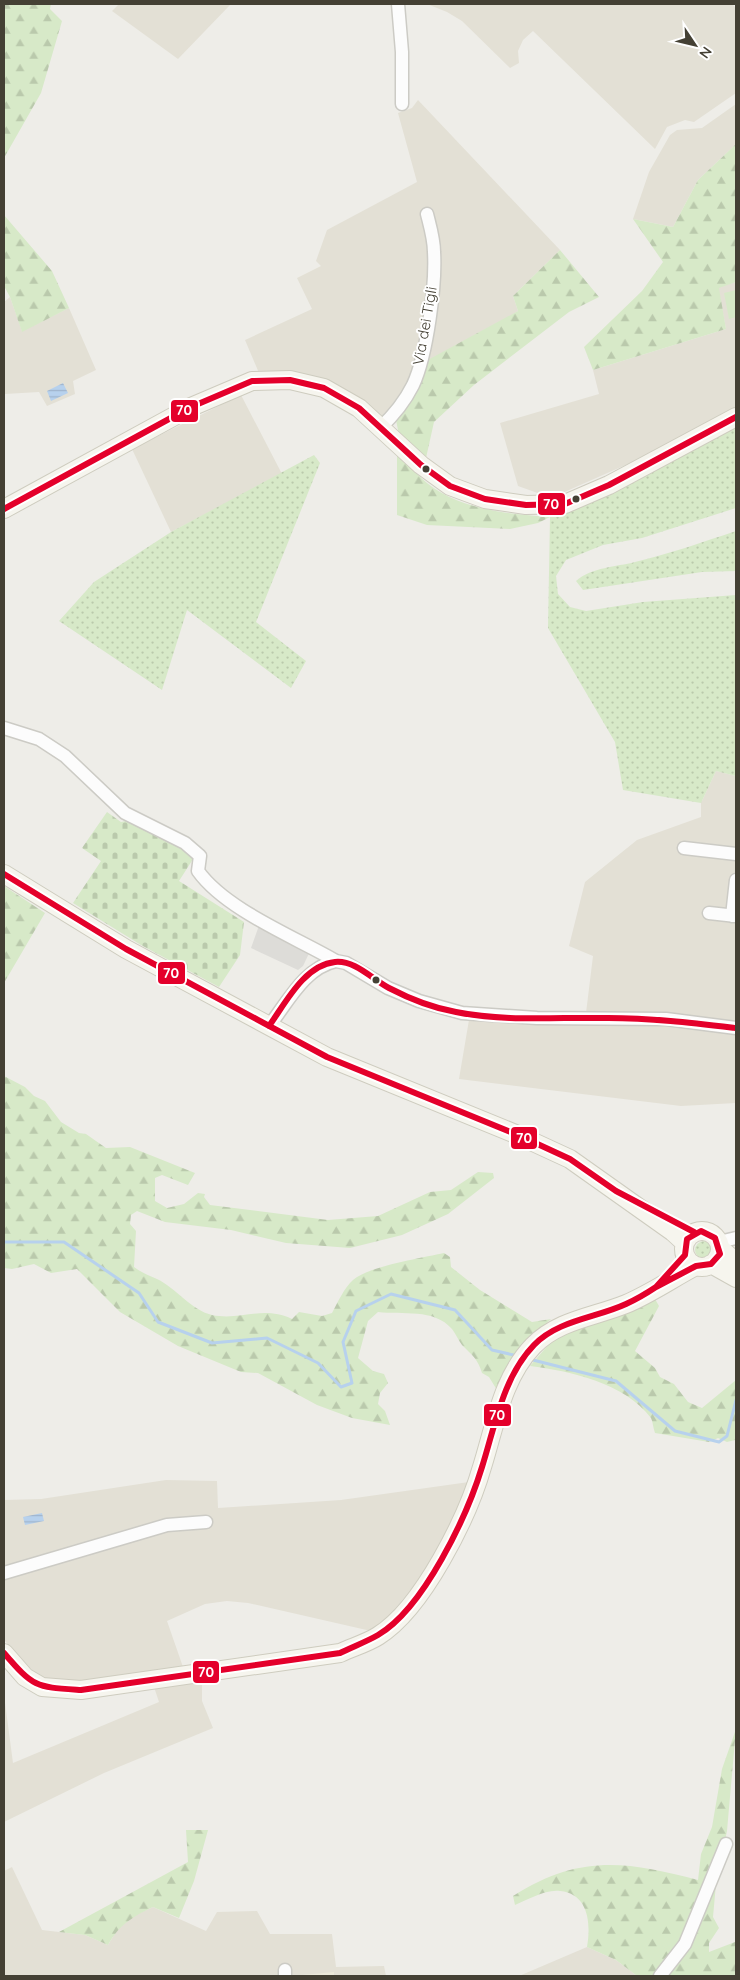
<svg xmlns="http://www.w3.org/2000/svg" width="740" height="1980" viewBox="0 0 740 1980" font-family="Quicksand,sans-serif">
  <defs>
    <pattern id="grass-dots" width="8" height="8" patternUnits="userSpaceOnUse" patternTransform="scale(1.25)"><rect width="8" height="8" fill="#d7e9c8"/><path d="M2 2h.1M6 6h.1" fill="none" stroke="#bac9ac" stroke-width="1.8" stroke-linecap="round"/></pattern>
    <pattern id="forest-firs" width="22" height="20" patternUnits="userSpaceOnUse" patternTransform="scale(1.25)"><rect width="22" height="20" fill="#d7e9c8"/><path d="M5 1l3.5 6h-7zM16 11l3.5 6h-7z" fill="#bac9ac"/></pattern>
    <pattern id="cemetery-stones" width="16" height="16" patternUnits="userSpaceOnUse" patternTransform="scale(1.25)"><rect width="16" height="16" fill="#d7e9c8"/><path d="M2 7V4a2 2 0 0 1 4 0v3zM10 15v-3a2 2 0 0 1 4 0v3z" fill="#bac9ac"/></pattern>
    <pattern id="water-rules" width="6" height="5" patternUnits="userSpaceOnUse" patternTransform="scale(1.25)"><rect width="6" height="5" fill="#b7d1ed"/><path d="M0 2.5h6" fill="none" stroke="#9fb4cc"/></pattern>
  </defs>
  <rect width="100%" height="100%" fill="#eeede8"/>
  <path fill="#e3e0d5" d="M 119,4 L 231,4 L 178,59 L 112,11 Z
    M 427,4 L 732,4 L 736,8 L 736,93 L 694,122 L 685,120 L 667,127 L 655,149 L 533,31 L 523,40 L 518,51 L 519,63 L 510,68 L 462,21 L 447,12 Z
    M 418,100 L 560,250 L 513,296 L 518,311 L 410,383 L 384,420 L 356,397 L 259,373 L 245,340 L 312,309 L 297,278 L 321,266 L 316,261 L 327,230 L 417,182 L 398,113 L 412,108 Z
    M 736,104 L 736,144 L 698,180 L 673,227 L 633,219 L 649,172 L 670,135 L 677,130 L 702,128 Z
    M 736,282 L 736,407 L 630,463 L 560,494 L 546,496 L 518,486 L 500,423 L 599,394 L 593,370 L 726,329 L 718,287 Z
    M 10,297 L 22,331 L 69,308 L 96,370 L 73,381 L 75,394 L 47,406 L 39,392 L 5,394 L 4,302 Z
    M 241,395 L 282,474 L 171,532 L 132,449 Z
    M 716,771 L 736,776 L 736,1103 L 681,1106 L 459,1079 L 471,1008 L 527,1012 L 586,1013 L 593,956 L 569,946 L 585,882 L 637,840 L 701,817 L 701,803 Z
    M 166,1480 L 217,1481 L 218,1508 L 341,1500 L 469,1482 L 445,1535 L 419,1580 L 382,1624 L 371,1631 L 248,1603 L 227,1601 L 205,1604 L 167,1621 L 183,1667 L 87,1682 L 48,1683 L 32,1670 L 4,1640 L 4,1500 L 41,1499 Z
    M 202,1681 L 202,1701 L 213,1728 L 104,1773 L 4,1822 L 4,1695 L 13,1763 L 159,1702 L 154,1687 Z
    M 12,1867 L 42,1930 L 85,1935 L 108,1945 L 117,1930 L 131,1917 L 153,1907 L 206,1931 L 217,1912 L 257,1911 L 270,1934 L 332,1934 L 336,1967 L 384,1966 L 386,1976 L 4,1976 L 4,1871 Z
    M 587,1947 L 616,1960 L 637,1976 L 519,1976 Z"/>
  <path fill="#ece9da" d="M 334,1972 L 334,1976 L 292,1976 Z"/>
  <path fill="url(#grass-dots)" d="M 736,425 L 736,508 L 642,538 L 603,545 L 566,560 L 556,576 L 558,594 L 570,607 L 586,611 L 643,602 L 736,595 L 736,776 L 716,771 L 701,803 L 623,790 L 615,742 L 548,628 L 550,517 L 587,504 Z
    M 314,455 L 320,463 L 256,622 L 306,661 L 291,688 L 187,610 L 162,690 L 59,621 L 94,582 L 171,532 Z
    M 736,531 L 736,571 L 702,572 L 583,590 L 576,581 C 592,567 616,567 635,562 C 669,554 703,542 736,531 Z
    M695 1250a9 9 0 1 1 18 0a9 9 0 1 1-18 0Z"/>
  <path fill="url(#forest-firs)" d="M 4,4 L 51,4 L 50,9 L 62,21 L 41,93 L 4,158 Z
    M 736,144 L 736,282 L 719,288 L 726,329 L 593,370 L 584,347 L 642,291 L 663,262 L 633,219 L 673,227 L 698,180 Z
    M 4,215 L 52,271 L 69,308 L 22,332 L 10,297 L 4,286 Z
    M 560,250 L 599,297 L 569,312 L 474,385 L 434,422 L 426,458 L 399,435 L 396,420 L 426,361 L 518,311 L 513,296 Z
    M 397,452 C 407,462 416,474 427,483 C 461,510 508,514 550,517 L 538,523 L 510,529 L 427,525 L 397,515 Z
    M 4,886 L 45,913 L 4,983 Z
    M 4,1076 L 25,1087 L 34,1096 L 45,1101 L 61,1122 L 79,1133 L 86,1134 L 106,1148 L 130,1147 L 195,1173 L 188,1185 L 162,1175 L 155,1178 L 155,1201 L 167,1208 L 184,1204 L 198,1193 L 205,1194 L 204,1197 L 210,1205 L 328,1220 L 378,1216 L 430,1192 L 451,1190 L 478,1172 L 493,1173 L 494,1178 L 448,1214 L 402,1235 L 350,1248 L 286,1243 L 231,1230 L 165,1222 L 137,1211 L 131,1215 L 130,1224 L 136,1231 L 134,1267 C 142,1273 148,1275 157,1279 C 176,1288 191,1310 212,1315 C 241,1321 262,1305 292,1319 L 299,1312 L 322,1316 L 332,1313 C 338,1302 344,1288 353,1280 C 369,1266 422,1258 444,1253 L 450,1257 L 451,1267 L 480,1290 L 532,1322 L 551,1319 L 526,1342 L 497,1390 L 489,1377 L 482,1373 C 478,1359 472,1355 462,1345 C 458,1340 456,1334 452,1329 C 434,1308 402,1315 378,1312 L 368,1321 L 358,1358 L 373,1371 L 384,1374 L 388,1383 L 380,1393 L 378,1404 L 385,1411 L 390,1425 L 352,1418 L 317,1405 L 258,1373 L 241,1372 L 178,1346 L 120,1312 L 77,1269 L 51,1273 L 34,1264 L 12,1269 L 4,1268 Z
    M 655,1299 L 659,1306 L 635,1351 L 655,1368 L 660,1377 L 674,1384 L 688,1402 L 702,1408 L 736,1380 L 735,1440 L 727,1442 L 718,1438 L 709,1442 L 655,1433 C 653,1428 653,1422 651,1418 C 625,1383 570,1371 530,1366 L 556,1336 Z
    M 736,1729 L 727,1831 L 716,1884 L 713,1917 L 719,1928 L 709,1943 L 709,1952 L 735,1942 L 736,1930 L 736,1976 L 637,1976 L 616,1960 L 587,1947 C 591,1924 589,1894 560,1891 C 546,1889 527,1900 515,1905 L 513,1896 C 579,1854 626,1861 698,1880 L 701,1854 L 712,1827 L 722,1769 Z
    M 186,1830 L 208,1830 L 194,1881 L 179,1918 L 153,1907 C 132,1917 119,1925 108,1945 L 85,1935 L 59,1932 L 188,1862 Z"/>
  <path fill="url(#cemetery-stones)" d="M 107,812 L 121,822 L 126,821 L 168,837 L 195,856 L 179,881 L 244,922 L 240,955 L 219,987 L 141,945 L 73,903 L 101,861 L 82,848 Z"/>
  <path fill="#d7e9c8" d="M 736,290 L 736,317 L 729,319 L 724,293 Z"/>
  <path fill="#dddcd8" d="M 261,920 L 312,947 L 303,966 L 298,970 L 251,948 Z"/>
  <path fill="url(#water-rules)" d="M 63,383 L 68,393 L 51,401 L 47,391 Z
    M 42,1513 L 44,1521 L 25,1525 L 23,1517 Z"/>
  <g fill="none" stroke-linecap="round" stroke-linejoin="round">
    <path stroke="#b7d1ed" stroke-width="3" d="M 4,1242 L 64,1242 L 139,1293 L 158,1322 L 212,1343 L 267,1338 L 318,1363 L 341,1387 L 352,1383 L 343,1342 L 356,1311 L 391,1294 L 455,1310 L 492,1350 L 518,1356
      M 529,1359 L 616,1381 L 675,1431 L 719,1442 L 727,1436 L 736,1400"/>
    <g stroke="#cccbc5" stroke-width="15">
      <path id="street" d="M 398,4 L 402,52 L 402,104
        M 380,428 C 393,416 405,401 413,385 C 427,355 436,285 434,252 C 434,239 430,226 427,214
        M 4,728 L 39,739 L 65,756 L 125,813 L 185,843 L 200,856 L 198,871 C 226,910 295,937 336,961 L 346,963 L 388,988 L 419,1001 L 462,1013 L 537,1018 L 666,1019 L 736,1028
        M 684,848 L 736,854
        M 709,913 L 736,916
        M 732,916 L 736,880
        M 269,1026 C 288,1002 304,968 336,961
        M 719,1242 L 736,1238
        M 4,1573 L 167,1525 L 206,1522
        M 285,1976 L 285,1970
        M 660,1976 L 685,1944 L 726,1844"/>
    </g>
    <g stroke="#ceccbf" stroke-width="20">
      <path id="secondary" d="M 4,509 L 191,407 L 252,381 L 290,380 L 324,388 L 359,408 L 421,465 L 450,486 L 485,499 L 526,505 L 565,504 L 609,485 L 736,417
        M 4,874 L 126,949 L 327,1057 L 518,1135 L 570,1159 L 673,1232 L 685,1243
        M684 1249a18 18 0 1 1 36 0a18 18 0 1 1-36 0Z
        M 720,1248 L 736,1262
        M 711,1264 L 736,1278
        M 4,1653 L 25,1677 L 42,1687 L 81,1690 L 340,1653 C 353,1647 367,1643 378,1636 C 423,1608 468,1516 482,1467 C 495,1426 502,1378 533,1346 C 558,1320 594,1317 626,1304 C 650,1294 673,1278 696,1266"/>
    </g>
    <use href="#street" stroke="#fcfcfc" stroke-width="12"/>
    <use href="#secondary" stroke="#f6f5ee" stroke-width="18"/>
    <g stroke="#fff" stroke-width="10">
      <path id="bus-1" d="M 4,509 L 191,407 L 252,381 L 290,380 L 324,388 L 359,408 L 421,465 L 450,486 L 485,499 L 526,505 L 565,504 L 609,485 L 736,417
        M 4,874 L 126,949 L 327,1057 L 518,1135 L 570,1159 L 616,1191 L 694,1232
        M 269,1026 C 285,1004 304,965 335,962 C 355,960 372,979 389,988 C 410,999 433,1008 456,1012 C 506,1022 557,1017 608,1018 C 651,1018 693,1023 736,1028
        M 701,1231 L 715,1238 L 720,1254 L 711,1264 L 696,1266 L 656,1287 L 685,1255 L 687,1239 Z
        M 4,1653 C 34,1688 36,1687 81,1690 L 340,1653 C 352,1647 366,1642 378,1635 C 424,1608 467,1516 482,1467 C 495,1426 503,1377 534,1345 C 558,1320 596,1318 626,1304 C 637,1299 647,1293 656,1287"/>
    </g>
    <use href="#bus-1" stroke="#e4002b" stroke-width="6"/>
  </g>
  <g fill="#444034" stroke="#fff" stroke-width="2">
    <circle cx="426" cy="469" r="4.5"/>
    <circle cx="576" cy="499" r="4.5"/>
    <circle cx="376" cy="980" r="4.5"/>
  </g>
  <g text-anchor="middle" stroke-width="4" stroke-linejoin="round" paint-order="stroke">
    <g font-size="15" fill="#444034" stroke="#fff">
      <text transform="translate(425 326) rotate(-80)" y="5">Via dei Tigli</text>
    </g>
  </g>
  <g stroke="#fff" stroke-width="2">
    <rect x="170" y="399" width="29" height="24" rx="5" fill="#e4002b"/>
    <rect x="537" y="492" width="29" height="24" rx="5" fill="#e4002b"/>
    <rect x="157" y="961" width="29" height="24" rx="5" fill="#e4002b"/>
    <rect x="510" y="1126" width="28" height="24" rx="5" fill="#e4002b"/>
    <rect x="483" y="1403" width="29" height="24" rx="5" fill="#e4002b"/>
    <rect x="192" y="1660" width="28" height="24" rx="5" fill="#e4002b"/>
  </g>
  <g font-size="14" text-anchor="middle" font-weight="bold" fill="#fff">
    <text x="184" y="415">70</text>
    <text x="551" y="509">70</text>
    <text x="171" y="978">70</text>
    <text x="524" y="1143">70</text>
    <text x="497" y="1420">70</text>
    <text x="206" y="1677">70</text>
  </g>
  <rect width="740" height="1980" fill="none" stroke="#444034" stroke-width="10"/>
  <g transform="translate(695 45) rotate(125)" stroke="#ffffff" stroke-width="4" paint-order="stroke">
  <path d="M0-4L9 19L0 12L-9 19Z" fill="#444034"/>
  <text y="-8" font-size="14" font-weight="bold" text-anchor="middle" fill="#444034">N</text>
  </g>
</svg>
